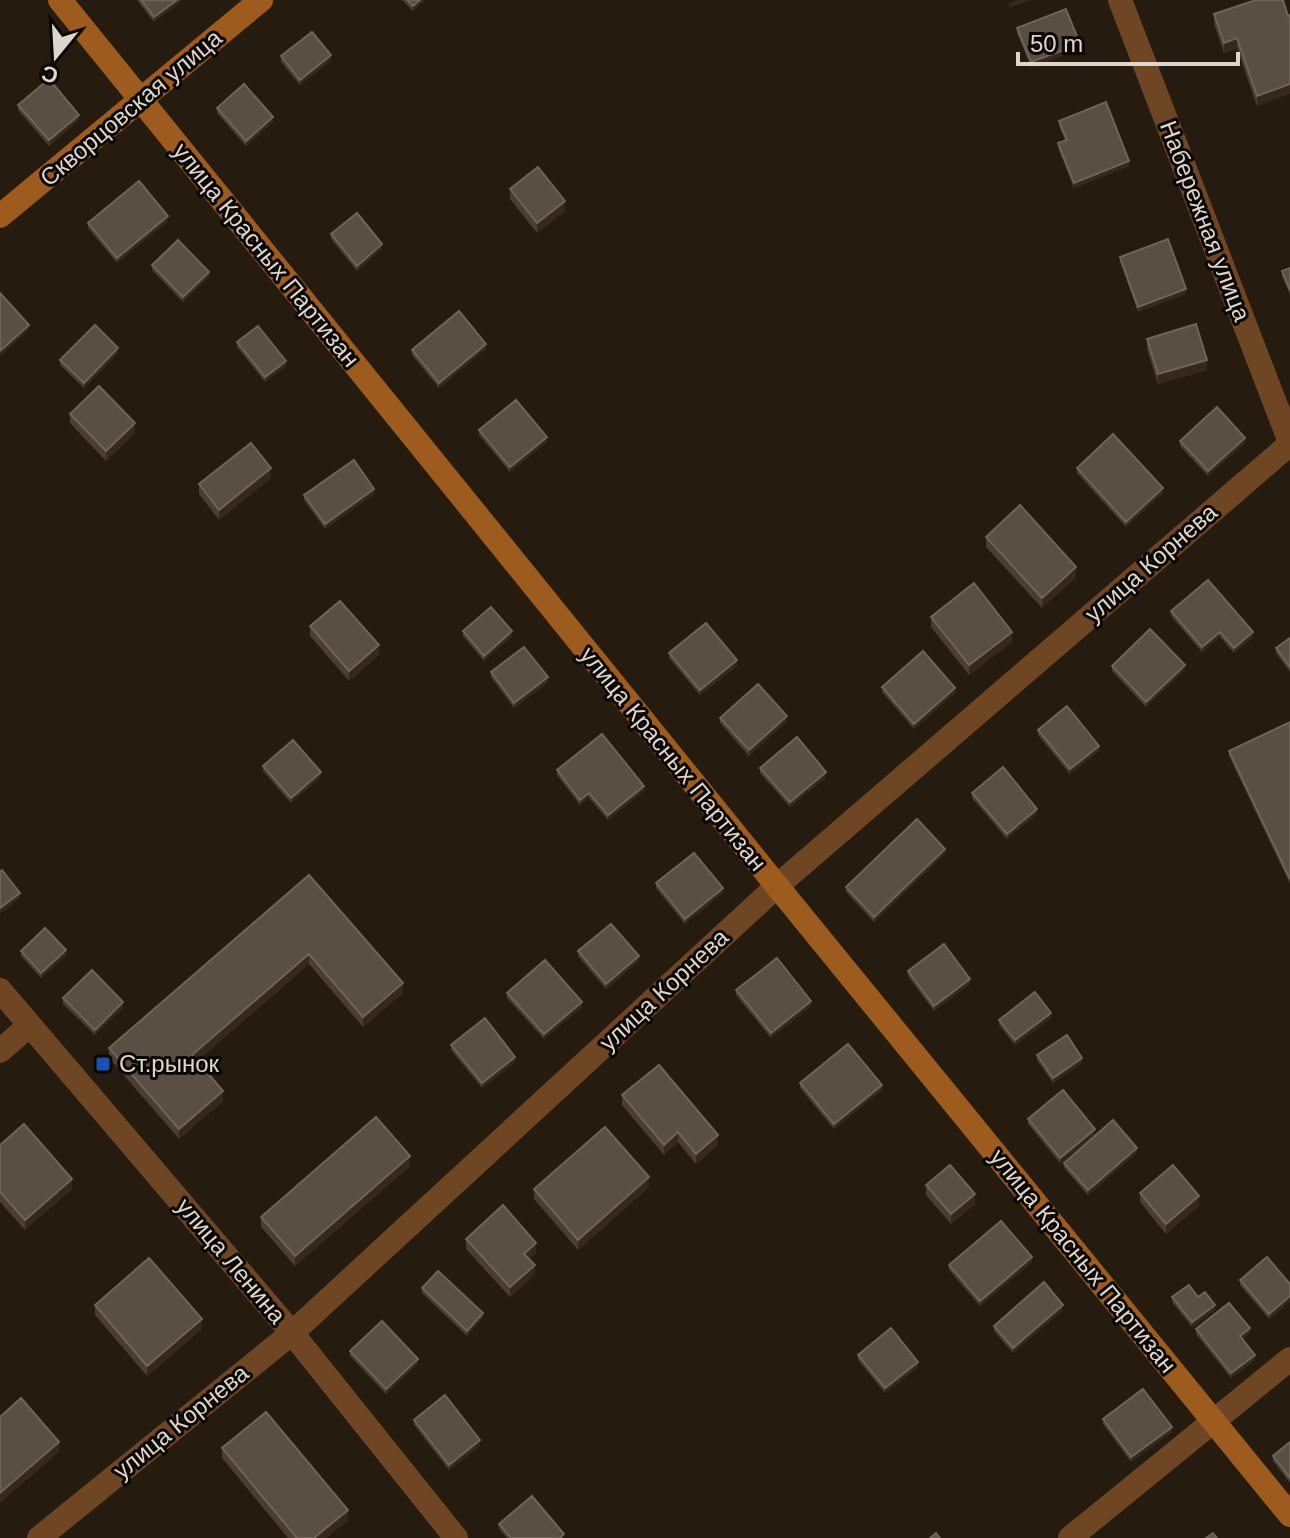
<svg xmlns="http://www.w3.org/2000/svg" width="1290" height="1538" viewBox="0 0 1290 1538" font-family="Arial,sans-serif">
  <rect width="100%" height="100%" fill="#251b0e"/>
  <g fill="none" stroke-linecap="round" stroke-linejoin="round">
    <path stroke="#6f4624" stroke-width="24" d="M 1120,0 L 1290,442
      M 0,990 L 292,1333 L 456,1538
      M 0,1051 L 30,1025
      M 39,1538 L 292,1333 L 777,886 L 1290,444
      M 1070,1538 L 1290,1359"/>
    <path stroke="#9d5b1e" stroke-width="24" d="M 60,0 L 777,886 L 1290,1515
      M 0,216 L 261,0"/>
  </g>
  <path fill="#493e31" d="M 137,0 L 183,0 L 154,22 Z
    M 402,0 L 425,0 L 413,11 Z
    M 1283,0 L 1257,106 L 1237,48 L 1224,53 L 1214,24 L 1214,14 Z
    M 1017,28 L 1080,49 L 1031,67 L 1017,33 Z
    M 281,56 L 331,60 L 300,85 L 281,62 Z
    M 18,105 L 79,120 L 49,146 L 18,110 Z
    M 217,108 L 273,122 L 246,146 L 217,113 Z
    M 1059,121 L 1129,166 L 1074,188 L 1058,148 L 1058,143 L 1065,140 L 1059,126 Z
    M 510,189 L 565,211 L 537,233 L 510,199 Z
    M 168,221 L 117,263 L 88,228 L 88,223 Z
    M 331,234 L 382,249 L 357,271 L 331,239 Z
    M 1120,257 L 1186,294 L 1138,312 L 1120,262 Z
    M 152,265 L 209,277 L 183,302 L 152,270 Z
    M 1290,268 L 1290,295 L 1282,276 L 1282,271 Z
    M 1147,339 L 1207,370 L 1158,384 L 1147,349 Z
    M 237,342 L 286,366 L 265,382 L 237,347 Z
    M 486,349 L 439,388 L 412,355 L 412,350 Z
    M 118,353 L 84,388 L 60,365 L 60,360 Z
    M 70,414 L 135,433 L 106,461 L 70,423 Z
    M 479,430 L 547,442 L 510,472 L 479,435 Z
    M 1180,441 L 1245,443 L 1208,476 L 1180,446 Z
    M 1077,468 L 1163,493 L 1126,527 L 1077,473 Z
    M 271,478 L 219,520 L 199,494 L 199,484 Z
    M 374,494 L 325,529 L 304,500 L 304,495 Z
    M 986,537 L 1076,577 L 1042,608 L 986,547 Z
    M 1171,611 L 1253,637 L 1234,653 L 1220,637 L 1202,652 L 1171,616 Z
    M 931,617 L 1012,642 L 969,675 L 931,627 Z
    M 310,626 L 379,655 L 349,681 L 310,636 Z
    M 463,631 L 512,636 L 484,661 L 463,636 Z
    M 1290,638 L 1290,672 L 1276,653 L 1276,648 Z
    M 669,653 L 737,666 L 700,695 L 669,658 Z
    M 1112,666 L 1185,670 L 1146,707 L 1112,671 Z
    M 491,672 L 548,682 L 514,708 L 491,677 Z
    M 882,687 L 955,693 L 914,729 L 882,692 Z
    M 720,718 L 787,721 L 749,756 L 720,723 Z
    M 1290,722 L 1290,884 L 1229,756 L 1229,751 Z
    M 1038,730 L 1099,751 L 1070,774 L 1038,735 Z
    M 263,766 L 321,777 L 291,803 L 263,771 Z
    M 760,768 L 826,777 L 790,807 L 760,773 Z
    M 557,770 L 644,791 L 608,820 L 589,798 L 580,805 L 557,775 Z
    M 972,793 L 1037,814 L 1007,839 L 972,798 Z
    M 945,854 L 874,922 L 846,892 L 846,887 Z
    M 309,875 L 403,993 L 363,1027 L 309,964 L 197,1061 L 223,1101 L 179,1139 L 109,1058 L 109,1048 Z
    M 656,883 L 723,893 L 685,924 L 656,888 Z
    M 21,951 L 66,955 L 41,978 L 21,956 Z
    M 578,951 L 639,961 L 606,989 L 578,956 Z
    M 908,971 L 970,984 L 934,1011 L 908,976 Z
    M 736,990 L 811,1006 L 771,1038 L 736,995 Z
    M 507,993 L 582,1007 L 544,1039 L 507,998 Z
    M 63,998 L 123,1008 L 95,1035 L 63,1004 Z
    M 1051,1018 L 1015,1045 L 999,1025 L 999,1020 Z
    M 451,1045 L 515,1062 L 482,1088 L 451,1050 Z
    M 1037,1055 L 1082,1063 L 1053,1083 L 1037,1060 Z
    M 800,1083 L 882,1090 L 834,1129 L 800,1088 Z
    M 622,1095 L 718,1145 L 696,1164 L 678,1142 L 664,1155 L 622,1105 Z
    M 1028,1119 L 1095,1134 L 1060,1163 L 1028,1124 Z
    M 0,1145 L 72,1189 L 25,1230 L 0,1202 Z
    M 1137,1153 L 1088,1195 L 1064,1168 L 1064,1163 Z
    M 410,1166 L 295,1266 L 261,1227 L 261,1217 Z
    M 926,1185 L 975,1204 L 951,1224 L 926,1195 Z
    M 649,1187 L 578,1250 L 534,1199 L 534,1189 Z
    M 1140,1193 L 1199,1206 L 1166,1234 L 1140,1202 Z
    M 466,1239 L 536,1253 L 529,1259 L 535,1275 L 510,1297 L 466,1249 Z
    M 1032,1262 L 980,1306 L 949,1270 L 949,1265 Z
    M 1240,1280 L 1290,1284 L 1290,1301 L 1269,1319 L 1240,1285 Z
    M 422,1288 L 483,1318 L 467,1336 L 422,1293 Z
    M 1172,1297 L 1198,1297 L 1215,1310 L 1192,1327 L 1172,1302 Z
    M 95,1305 L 202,1329 L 147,1376 L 95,1315 Z
    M 1063,1310 L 1013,1353 L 994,1331 L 994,1326 Z
    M 1196,1329 L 1250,1333 L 1242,1339 L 1255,1360 L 1231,1378 L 1196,1334 Z
    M 350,1351 L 418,1364 L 386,1394 L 350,1356 Z
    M 858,1355 L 918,1367 L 885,1393 L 858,1360 Z
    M 1103,1419 L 1172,1432 L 1131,1462 L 1103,1424 Z
    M 414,1420 L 480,1446 L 449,1470 L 414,1425 Z
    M 1290,1442 L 1290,1483 L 1273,1461 L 1273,1456 Z
    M 222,1448 L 348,1520 L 326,1538 L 288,1538 L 222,1458 Z
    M 499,1524 L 564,1538 L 507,1538 L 499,1529 Z"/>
  <path fill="#34291c" d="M 177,0 L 183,0 L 154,22 L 154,17 Z
    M 420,0 L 425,0 L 413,11 L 413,6 Z
    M 1017,0 L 1031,0 L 1009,8 L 1009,3 Z
    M 1237,38 L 1237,48 L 1224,53 L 1224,43 Z
    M 1080,44 L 1080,49 L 1031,67 L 1031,62 Z
    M 331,55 L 331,60 L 300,85 L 300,80 Z
    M 1290,84 L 1290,94 L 1257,106 L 1257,96 Z
    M 79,115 L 79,120 L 49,146 L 49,140 Z
    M 273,117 L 273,122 L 246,146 L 246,141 Z
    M 1129,161 L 1129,166 L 1074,188 L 1074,183 Z
    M 565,201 L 565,211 L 537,233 L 537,223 Z
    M 168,216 L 168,221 L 117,263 L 117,258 Z
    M 382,244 L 382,249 L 357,271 L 357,266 Z
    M 209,272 L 209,277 L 183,302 L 183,297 Z
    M 1186,289 L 1186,294 L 1138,312 L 1138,307 Z
    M 29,325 L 29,330 L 0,356 L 0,351 Z
    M 486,344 L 486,349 L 439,388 L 439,383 Z
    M 118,348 L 118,353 L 84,388 L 84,383 Z
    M 1207,360 L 1207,370 L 1158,384 L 1158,374 Z
    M 286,361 L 286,366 L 265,382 L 265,377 Z
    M 135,423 L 135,433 L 106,461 L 106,451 Z
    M 547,437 L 547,442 L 510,472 L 510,467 Z
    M 1245,438 L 1245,443 L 1208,476 L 1208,471 Z
    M 271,468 L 271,478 L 219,520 L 219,510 Z
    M 1163,488 L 1163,493 L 1126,527 L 1126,522 Z
    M 374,489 L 374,494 L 325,529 L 325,524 Z
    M 1076,567 L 1076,577 L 1042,608 L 1042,598 Z
    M 512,631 L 512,636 L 484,661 L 484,656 Z
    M 1012,632 L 1012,642 L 969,675 L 969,665 Z
    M 1220,632 L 1220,637 L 1202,652 L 1202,647 Z
    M 1253,632 L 1253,637 L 1234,653 L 1234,648 Z
    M 379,645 L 379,655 L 349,681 L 349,671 Z
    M 737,660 L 737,666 L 700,695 L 700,690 Z
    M 1185,665 L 1185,670 L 1146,707 L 1146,702 Z
    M 548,677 L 548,682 L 514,708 L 514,703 Z
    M 955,688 L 955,693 L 914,729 L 914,724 Z
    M 787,716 L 787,721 L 749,756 L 749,750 Z
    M 1099,746 L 1099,751 L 1070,774 L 1070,769 Z
    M 321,772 L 321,777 L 291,803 L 291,798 Z
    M 826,772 L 826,777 L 790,807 L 790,802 Z
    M 644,786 L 644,791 L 608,820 L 608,815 Z
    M 589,793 L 589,798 L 580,805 L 580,800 Z
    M 1037,809 L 1037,814 L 1007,839 L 1007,834 Z
    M 945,849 L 945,854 L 874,922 L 874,917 Z
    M 723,888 L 723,893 L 685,924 L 685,919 Z
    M 20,893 L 20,898 L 0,914 L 0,908 Z
    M 66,950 L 66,955 L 41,978 L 41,973 Z
    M 309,954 L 309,964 L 192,1065 L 192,1055 Z
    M 639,956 L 639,961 L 606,989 L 606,984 Z
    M 970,979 L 970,984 L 934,1011 L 934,1006 Z
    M 403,983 L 403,993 L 363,1027 L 363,1017 Z
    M 811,1001 L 811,1006 L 771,1038 L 771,1033 Z
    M 123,1002 L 123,1008 L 95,1035 L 95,1030 Z
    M 582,1002 L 582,1007 L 544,1039 L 544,1034 Z
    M 1051,1013 L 1051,1018 L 1015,1045 L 1015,1040 Z
    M 515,1057 L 515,1062 L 482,1088 L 482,1083 Z
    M 1082,1058 L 1082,1063 L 1053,1083 L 1053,1078 Z
    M 882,1085 L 882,1090 L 834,1129 L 834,1124 Z
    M 223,1091 L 223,1101 L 179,1139 L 179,1129 Z
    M 1095,1129 L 1095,1134 L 1060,1163 L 1060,1158 Z
    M 678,1132 L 678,1142 L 664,1155 L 664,1145 Z
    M 718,1135 L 718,1145 L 696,1164 L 696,1154 Z
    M 1137,1148 L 1137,1153 L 1088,1195 L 1088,1190 Z
    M 410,1156 L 410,1166 L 295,1266 L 295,1256 Z
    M 649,1177 L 649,1187 L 578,1250 L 578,1240 Z
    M 72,1179 L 72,1189 L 25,1230 L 25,1220 Z
    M 975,1194 L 975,1204 L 951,1224 L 951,1214 Z
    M 1199,1196 L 1199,1206 L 1166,1234 L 1166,1224 Z
    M 536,1243 L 536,1253 L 524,1264 L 524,1254 Z
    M 1032,1257 L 1032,1262 L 980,1306 L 980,1301 Z
    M 535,1265 L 535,1275 L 510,1297 L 510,1287 Z
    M 1290,1296 L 1290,1301 L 1269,1319 L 1269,1314 Z
    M 1063,1305 L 1063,1310 L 1013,1353 L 1013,1348 Z
    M 1215,1305 L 1215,1310 L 1192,1327 L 1192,1322 Z
    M 483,1313 L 483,1318 L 467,1336 L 467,1331 Z
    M 202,1319 L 202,1329 L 147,1376 L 147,1366 Z
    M 1250,1328 L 1250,1333 L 1240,1341 L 1240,1336 Z
    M 1255,1355 L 1255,1360 L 1231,1378 L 1231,1373 Z
    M 418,1359 L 418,1364 L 386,1394 L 386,1389 Z
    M 918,1362 L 918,1367 L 885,1393 L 885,1388 Z
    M 1172,1427 L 1172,1432 L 1131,1462 L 1131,1457 Z
    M 480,1440 L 480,1446 L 449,1470 L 449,1465 Z
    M 59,1442 L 59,1452 L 0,1503 L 0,1493 Z
    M 348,1510 L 348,1520 L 326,1538 L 314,1538 Z"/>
  <path fill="#594f42" stroke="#6e6457" stroke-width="2" d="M 141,0 L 177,0 L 154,17 Z
    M 407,0 L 420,0 L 413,6 Z
    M 1256,0 L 1283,0 L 1288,16 L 1290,15 L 1290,84 L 1257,96 L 1237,38 L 1224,43 L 1214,14 Z
    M 1066,9 L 1080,44 L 1031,62 L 1017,28 Z
    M 312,32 L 331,55 L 300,80 L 281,56 Z
    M 49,79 L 79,115 L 49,140 L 18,105 Z
    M 244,84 L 273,117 L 246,141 L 217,108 Z
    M 1106,102 L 1129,161 L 1074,183 L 1058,143 L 1067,140 L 1059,121 Z
    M 538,167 L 565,201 L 537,223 L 510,189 Z
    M 139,181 L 168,216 L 117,258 L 88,223 Z
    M 357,213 L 382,244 L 357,266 L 331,234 Z
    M 1168,239 L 1186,289 L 1138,307 L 1120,257 Z
    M 178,240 L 209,272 L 183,297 L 152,265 Z
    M 1290,268 L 1290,290 L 1282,271 Z
    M 0,293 L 29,325 L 0,351 Z
    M 459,311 L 486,344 L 439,383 L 412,350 Z
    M 1196,324 L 1207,360 L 1158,374 L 1147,339 Z
    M 95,325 L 118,348 L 84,383 L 60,360 Z
    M 258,326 L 286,361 L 265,377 L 237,342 Z
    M 99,386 L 135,423 L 106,451 L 70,414 Z
    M 516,400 L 547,437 L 510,467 L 479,430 Z
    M 1217,407 L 1245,438 L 1208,471 L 1180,441 Z
    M 1113,434 L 1163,488 L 1126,522 L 1077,468 Z
    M 251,443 L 271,468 L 219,510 L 199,484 Z
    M 354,460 L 374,489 L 325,524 L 304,495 Z
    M 1020,505 L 1076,567 L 1042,598 L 986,537 Z
    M 1208,580 L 1253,632 L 1234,648 L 1220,632 L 1202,647 L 1171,611 Z
    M 974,583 L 1012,632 L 969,665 L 931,617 Z
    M 340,601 L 379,645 L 349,671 L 310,626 Z
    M 491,607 L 512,631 L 484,656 L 463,631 Z
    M 706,623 L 737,660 L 700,690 L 669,653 Z
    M 1150,629 L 1185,665 L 1146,702 L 1112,666 Z
    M 1290,638 L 1290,667 L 1276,648 Z
    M 524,647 L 548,677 L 514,703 L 491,672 Z
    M 923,651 L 955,688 L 914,724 L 882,687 Z
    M 758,684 L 787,716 L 749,750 L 720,718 Z
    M 1067,706 L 1099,746 L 1070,769 L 1038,730 Z
    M 1290,722 L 1290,879 L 1229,751 Z
    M 602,734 L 644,786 L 608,815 L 589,793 L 580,800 L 557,770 Z
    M 797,737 L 826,772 L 790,802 L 760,768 Z
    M 293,740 L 321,772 L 291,798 L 263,766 Z
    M 1003,767 L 1037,809 L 1007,834 L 972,793 Z
    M 917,819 L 945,849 L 874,917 L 846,887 Z
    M 694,853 L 723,888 L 685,919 L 656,883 Z
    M 2,870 L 20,893 L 0,908 L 0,872 Z
    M 309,875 L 403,983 L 363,1017 L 309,954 L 192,1055 L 223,1091 L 179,1129 L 109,1048 Z
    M 611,924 L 639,956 L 606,984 L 578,951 Z
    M 45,928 L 66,950 L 41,973 L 21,951 Z
    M 944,944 L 970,979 L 934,1006 L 908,971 Z
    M 777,958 L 811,1001 L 771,1033 L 736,990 Z
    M 545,960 L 582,1002 L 544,1034 L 507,993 Z
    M 92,970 L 123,1002 L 95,1030 L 63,998 Z
    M 1035,992 L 1051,1013 L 1015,1040 L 999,1020 Z
    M 485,1018 L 515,1057 L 482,1083 L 451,1045 Z
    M 1067,1035 L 1082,1058 L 1053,1078 L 1037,1055 Z
    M 848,1044 L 882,1085 L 834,1124 L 800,1083 Z
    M 659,1065 L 718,1135 L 696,1154 L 678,1132 L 664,1145 L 622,1095 Z
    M 1063,1090 L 1095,1129 L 1060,1158 L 1028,1119 Z
    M 376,1117 L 410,1156 L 295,1256 L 261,1217 Z
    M 1113,1120 L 1137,1148 L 1088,1190 L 1064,1163 Z
    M 24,1124 L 72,1179 L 25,1220 L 0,1192 L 0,1145 Z
    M 605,1127 L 649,1177 L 578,1240 L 534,1189 Z
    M 950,1165 L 975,1194 L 951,1214 L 926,1185 Z
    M 1173,1165 L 1199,1196 L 1166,1224 L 1140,1193 Z
    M 503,1205 L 536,1243 L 524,1254 L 535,1265 L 510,1287 L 466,1239 Z
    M 1001,1221 L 1032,1257 L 980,1301 L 949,1265 Z
    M 1267,1257 L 1290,1284 L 1290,1296 L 1269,1314 L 1240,1280 Z
    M 149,1258 L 202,1319 L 147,1366 L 95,1305 Z
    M 438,1271 L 483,1313 L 467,1331 L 422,1288 Z
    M 1044,1282 L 1063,1305 L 1013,1348 L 994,1326 Z
    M 1189,1285 L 1198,1297 L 1205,1292 L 1215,1305 L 1192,1322 L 1172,1297 Z
    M 1229,1303 L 1250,1328 L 1240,1336 L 1255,1355 L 1231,1373 L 1196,1329 Z
    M 382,1321 L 418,1359 L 386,1389 L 350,1351 Z
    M 891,1328 L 918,1362 L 885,1388 L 858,1355 Z
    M 1143,1389 L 1172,1427 L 1131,1457 L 1103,1419 Z
    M 445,1395 L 480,1440 L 449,1465 L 414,1420 Z
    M 21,1398 L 59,1442 L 0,1493 L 0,1417 Z
    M 266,1412 L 348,1510 L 314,1538 L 297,1538 L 222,1448 Z
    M 1290,1442 L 1290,1478 L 1273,1456 Z
    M 532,1496 L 564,1534 L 560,1538 L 511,1538 L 499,1524 Z
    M 936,1533 L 940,1538 L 930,1538 Z
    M 1213,1533 L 1217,1538 L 1206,1538 Z"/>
  <rect fill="#1a4fb4" stroke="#0b0703" stroke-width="3" x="95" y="1056" width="16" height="16" rx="4"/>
  <g text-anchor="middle" stroke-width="6" stroke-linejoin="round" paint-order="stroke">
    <g font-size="24" fill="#ddd6cd" stroke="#0b0703">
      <text transform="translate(131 108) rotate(-40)" y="8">Скворцовская улица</text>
      <text transform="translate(1205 221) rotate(69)" y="8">Набережная улица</text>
      <text transform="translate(266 255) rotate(51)" y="8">улица Красных Партизан</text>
      <text transform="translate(1151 563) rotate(-41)" y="8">улица Корнева</text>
      <text transform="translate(673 759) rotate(51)" y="8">улица Красных Партизан</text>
      <text transform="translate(664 990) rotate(-43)" y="8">улица Корнева</text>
      <text transform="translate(231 1261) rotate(50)" y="8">улица Ленина</text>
      <text transform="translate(1083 1261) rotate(51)" y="8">улица Красных Партизан</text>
      <text transform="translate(181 1422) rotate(-39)" y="8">улица Корнева</text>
    </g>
    <g font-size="24" fill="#ddd6cd" stroke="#0b0703" text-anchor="start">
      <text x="119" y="1072">Ст.рынок</text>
    </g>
  </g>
  <g transform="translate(56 56) rotate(198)" stroke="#0b0703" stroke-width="6" paint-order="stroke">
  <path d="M0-6L14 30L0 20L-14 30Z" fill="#ddd6cd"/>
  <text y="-12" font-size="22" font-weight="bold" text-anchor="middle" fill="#ddd6cd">С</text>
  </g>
  <path d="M1018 52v12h220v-12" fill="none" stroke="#ddd6cd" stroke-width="4"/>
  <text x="1030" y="52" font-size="24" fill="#ddd6cd" stroke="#0b0703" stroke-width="6" paint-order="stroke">50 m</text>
</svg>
